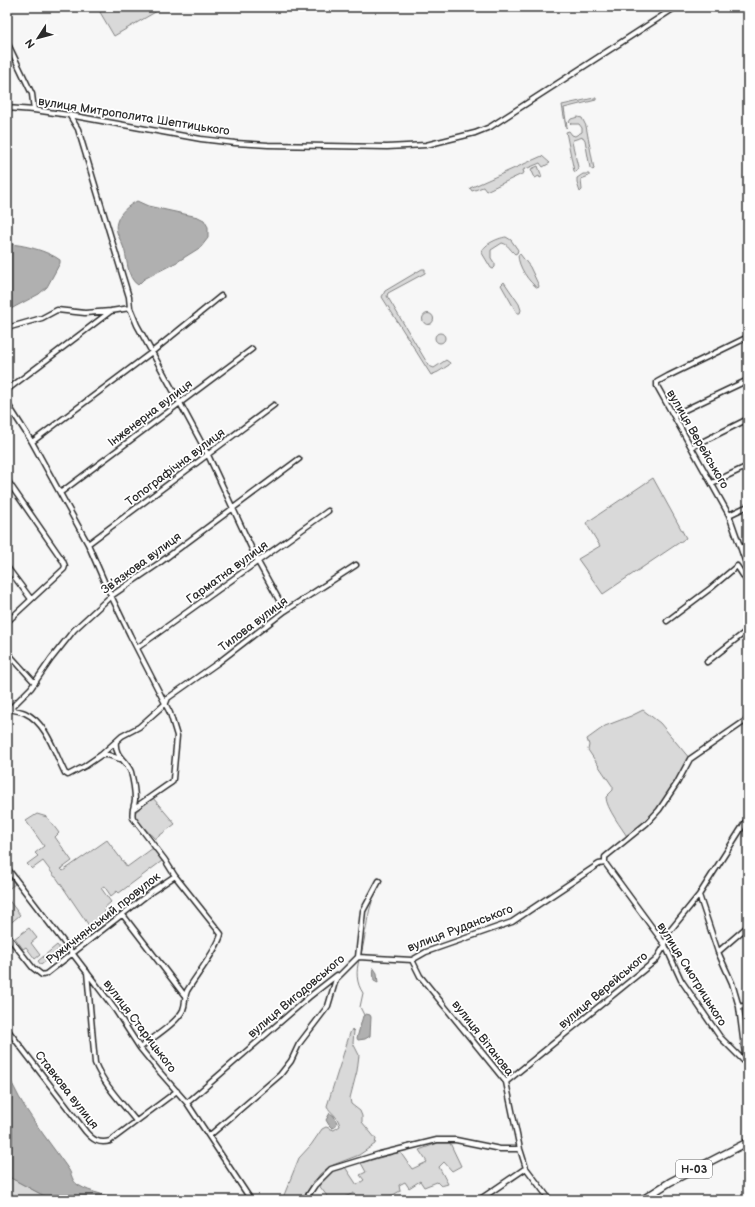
<svg xmlns="http://www.w3.org/2000/svg" width="755" height="1207" viewBox="0 0 755 1207" font-family="'Balsamiq Sans',sans-serif">
  <rect width="100%" height="100%" fill="#f7f7f7"/>
  <filter id="ink" filterUnits="userSpaceOnUse"><feTurbulence type="fractalNoise" baseFrequency=".025" numOctaves="2"/><feDisplacementMap in="SourceGraphic" scale="8" xChannelSelector="R" yChannelSelector="G"/><feConvolveMatrix kernelMatrix="1 2 1 2 8 2 1 2 1" color-interpolation-filters="sRGB"/></filter>
  <g filter="url(#ink)">
    <path fill="#d9d9d9" stroke="#828282" d="M 97,7 L 164,7 L 114,36 Z
      M 594,98 L 596,98 L 596,100 L 564,108 L 567,127 L 566,128 L 562,105 Z
      M 578,117 L 582,118 L 586,126 L 594,169 L 593,170 L 590,168 L 585,140 L 583,137 L 573,140 L 572,142 L 578,167 L 577,171 L 576,172 L 574,171 L 566,132 L 569,131 L 572,135 L 575,136 L 582,132 L 582,128 L 579,124 L 571,124 L 569,122 L 571,119 Z
      M 542,156 L 550,163 L 543,167 L 540,163 L 523,170 L 524,173 L 486,191 L 483,187 L 472,191 L 470,188 Z
      M 538,166 L 542,177 L 540,178 L 539,176 L 535,178 L 531,169 Z
      M 583,174 L 589,174 L 589,176 L 581,179 L 582,190 L 580,192 L 577,183 L 577,178 Z
      M 506,237 L 511,240 L 518,250 L 517,253 L 515,254 C 510,250 508,244 502,243 L 491,250 L 491,258 L 495,264 L 495,267 L 493,269 L 491,268 L 482,253 C 482,245 498,238 506,237 Z
      M 520,254 L 530,267 L 539,286 L 538,288 C 529,283 518,266 518,255 Z
      M 422,269 L 425,269 L 425,273 L 388,293 L 387,296 L 429,366 L 434,368 L 446,360 L 450,363 L 449,365 L 438,372 L 431,375 L 382,297 L 385,291 Z
      M 504,282 L 519,304 L 521,310 L 520,313 L 517,313 L 501,285 Z
      M422.5 319a5.5 5.5 0 1 1 11 0a5.5 5.5 0 1 1-11 0Z
      M435 338a5 5 0 1 1 10 0a5 5 0 1 1-10 0Z
      M 653,478 L 686,538 L 603,594 L 578,559 L 600,546 L 586,523 Z
      M 643,710 L 660,723 L 690,759 L 659,810 L 628,838 C 622,828 606,808 606,797 L 613,790 L 613,787 L 588,750 L 589,745 L 587,739 L 605,726 L 631,716 Z
      M 153,798 L 175,824 L 155,839 L 136,819 L 134,813 Z
      M 37,814 L 47,817 L 59,833 L 55,837 L 72,861 L 61,869 L 63,871 L 107,840 L 127,867 L 153,848 L 162,861 L 119,893 L 117,891 L 111,896 L 104,886 L 101,888 L 111,902 L 103,909 L 111,920 L 94,933 L 56,877 L 55,877 L 43,861 L 32,869 L 27,864 L 38,856 L 35,853 L 44,846 L 26,821 Z
      M 7,873 L 15,884 L 7,890 Z
      M 7,898 L 20,915 L 7,926 Z
      M 29,928 L 37,938 L 31,943 L 40,955 L 35,959 L 26,947 L 23,949 L 15,938 Z
      M 57,945 L 60,949 L 41,965 L 38,961 Z
      M 352,1029 L 354,1031 L 353,1043 L 359,1055 L 357,1071 L 350,1098 L 351,1104 L 360,1111 L 362,1116 L 362,1122 L 376,1139 L 375,1144 L 359,1155 L 333,1165 L 325,1170 L 320,1174 L 302,1200 L 282,1200 L 299,1158 L 311,1145 L 322,1129 L 326,1127 L 334,1130 L 340,1126 C 337,1114 330,1113 327,1106 L 350,1033 Z
      M 438,1143 L 450,1143 L 461,1166 L 452,1171 L 444,1162 L 439,1167 L 448,1184 L 441,1186 L 437,1182 L 424,1187 L 420,1181 L 409,1188 L 405,1182 L 399,1185 L 400,1191 L 384,1200 L 359,1200 L 354,1193 L 345,1197 L 346,1200 L 330,1200 L 318,1184 L 333,1170 L 345,1167 L 357,1185 L 364,1180 L 360,1175 L 366,1172 L 361,1163 L 400,1152 L 412,1169 L 427,1162 L 419,1150 Z
      M 7,1176 L 52,1200 L 7,1200 Z"/>
    <path fill="#b0b0b0" stroke="#7b7b7b" d="M 137,201 L 148,206 L 198,217 L 204,220 L 208,227 L 208,238 L 201,247 L 177,262 L 144,279 L 138,285 C 126,278 128,257 123,246 C 120,238 114,231 117,222 C 120,212 128,206 137,201 Z
      M 7,244 C 22,244 48,251 60,260 L 60,263 L 47,287 L 39,294 L 7,311 Z
      M 373,967 L 377,973 L 378,983 L 374,981 Z
      M 366,1014 L 370,1015 L 371,1017 L 370,1036 L 365,1039 L 358,1040 L 357,1038 L 363,1016 Z
      M 7,1071 C 20,1107 47,1138 69,1170 C 72,1175 72,1181 78,1185 C 91,1193 110,1196 125,1200 L 52,1200 L 7,1176 Z
      M 330,1113 L 334,1116 L 337,1123 L 335,1127 L 332,1128 L 329,1125 L 326,1120 Z"/>
    <g fill="none" stroke-linecap="round" stroke-linejoin="round">
      <path stroke="#7b7b7b" stroke-width="1" d="M 361,954 C 366,937 366,919 372,902
        M 359,960 C 356,971 356,983 363,993 L 360,1007 L 364,1015
        M 9,1198 L 13,1200"/>
      <g stroke="#2b2b2b" stroke-width="7">
        <path id="minor" d="M 7,42 L 32,94 L 34,110
          M 7,108 L 34,110 L 69,115 L 201,139 L 235,143 L 268,145 L 387,147 L 426,145 L 475,133 L 490,127 L 676,7
          M 70,116 L 78,129 L 129,297 L 130,308 L 137,325 L 180,403 L 208,455 L 258,562 L 285,611
          M 7,328 L 42,318 L 57,310 L 85,313 L 111,311 L 130,308
          M 748,337 L 668,376 L 657,382 L 657,386 L 729,515 L 748,569
          M 7,390 L 111,311
          M 7,403 L 32,442 L 88,544 L 104,581 L 130,635 L 170,713 L 177,736 L 173,779 L 172,782 L 166,786 L 133,809
          M 674,415 L 748,380
          M 32,442 L 152,352 L 221,296
          M 692,447 L 748,419
          M 7,480 L 63,561 L 65,566 L 64,569 L 7,622
          M 712,483 L 748,466
          M 60,493 L 252,349
          M 729,515 L 748,506
          M 88,544 L 274,405
          M 741,548 L 748,544
          M 7,567 L 31,599
          M 667,621 L 711,588 L 737,566 L 748,583
          M 137,648 L 328,511
          M 7,652 L 35,683
          M 707,662 L 744,633 L 748,631
          M 9,709 C 14,710 20,711 25,713 C 47,723 55,754 65,773 L 68,775 L 85,766 L 101,755 L 122,736 L 139,727 L 166,703 L 168,698 L 219,662 L 285,611 L 356,565
          M 7,712 L 31,688 L 51,659 L 74,630 L 111,596 L 158,564 L 299,459
          M 116,742 C 114,756 127,761 131,772 C 133,780 135,791 135,800 C 134,807 131,812 133,818 L 165,860 L 175,876 L 221,934 C 220,945 194,979 187,991 C 184,997 186,1003 183,1010 C 177,1023 152,1038 140,1048
          M 102,755 L 108,755 L 120,759
          M 605,863 L 665,945 L 681,980 L 720,1037 L 746,1063 L 748,1074
          M 7,868 L 92,979 L 116,1011 L 140,1048 L 158,1070 L 187,1103 L 251,1200
          M 699,895 L 718,952 L 732,983 L 739,1007 L 746,1062
          M 123,915 L 185,996
          M 7,935 L 33,968 L 42,975 L 46,974 L 151,892 L 175,876
          M 718,952 L 748,926
          M 356,959 L 358,957 L 363,911 L 379,881
          M 412,960 L 420,976 L 506,1082 L 520,1149 L 526,1168 L 550,1200
          M 87,972 L 95,1063 C 104,1085 122,1103 136,1121
          M 739,1007 L 748,1005
          M 7,1029 L 86,1132 C 93,1140 99,1144 110,1141 L 177,1091
          M 506,1082 L 656,960 L 665,945 L 669,932 L 699,895 L 748,818
          M 187,1103 L 309,997 L 337,975
          M 209,1136 L 280,1075 L 291,1061 L 299,1044 L 328,1006 L 336,979 L 358,957 L 412,960 L 426,952 L 512,922 L 599,864 L 605,863 L 605,857 L 647,823 L 659,810 L 677,783 L 690,759 L 748,719
          M 305,1200 L 315,1185 L 331,1169 L 380,1154 L 437,1140 L 456,1140 L 500,1149 L 520,1149
          M 479,1200 L 526,1168"/>
      </g>
      <g stroke="#2b2b2b" stroke-width="9">
        <path id="primary" d="M 642,1200 L 670,1182 L 748,1142"/>
      </g>
      <use href="#minor" stroke="#fff" stroke-width="4"/>
      <use href="#primary" stroke="#fff" stroke-width="6"/>
    </g>
  </g>
  <g text-anchor="middle" stroke-width="3.5" stroke-linejoin="round" paint-order="stroke">
    <rect fill="#fff" stroke="#6b6b6b" stroke-width="1" x="676" y="1160" width="36" height="18" rx="3"/>
    <g font-size="11" font-weight="bold" fill="#2b2b2b">
      <text x="694" y="1173">Н-03</text>
    </g>
    <g font-size="12" fill="#2b2b2b" stroke="#fff">
      <text transform="translate(134 116) rotate(9)" y="4">вулиця Митрополита Шептицького</text>
      <text transform="translate(150 413) rotate(-37)" y="4">Інженерна вулиця</text>
      <text transform="translate(698 439) rotate(60)" y="4">вулиця Верейського</text>
      <text transform="translate(175 467) rotate(-37)" y="4">Топографічна вулиця</text>
      <text transform="translate(141 563) rotate(-36)" y="4">Звʼязкова вулиця</text>
      <text transform="translate(227 572) rotate(-36)" y="4">Гарматна вулиця</text>
      <text transform="translate(253 624) rotate(-37)" y="4">Тилова вулиця</text>
      <text transform="translate(103 918) rotate(-38)" y="4">Ружичнянський провулок</text>
      <text transform="translate(460 928) rotate(-21)" y="4">вулиця Руданського</text>
      <text transform="translate(692 974) rotate(58)" y="4">вулиця Смотрицького</text>
      <text transform="translate(603 990) rotate(-40)" y="4">вулиця Верейського</text>
      <text transform="translate(296 996) rotate(-40)" y="4">вулиця Вигодовського</text>
      <text transform="translate(140 1026) rotate(53)" y="4">вулиця Старицького</text>
      <text transform="translate(483 1038) rotate(52)" y="4">вулиця Вітанова</text>
      <text transform="translate(67 1090) rotate(52)" y="4">Ставкова вулиця</text>
    </g>
  </g>
  <rect width="755" height="1207" fill="none" stroke="#fff" stroke-width="24"/>
  <rect x="12" y="12" width="731" height="1183" fill="none" stroke="#2b2b2b" stroke-width="1.5" filter="url(#ink)"/>
  <g transform="translate(38 38) rotate(234)" stroke="#ffffff" stroke-width="3" paint-order="stroke">
  <path d="M0-3L7 15L0 10L-7 15Z" fill="#2b2b2b"/>
  <text y="-6" font-size="11" font-weight="bold" text-anchor="middle" fill="#2b2b2b">N</text>
  </g>
</svg>
